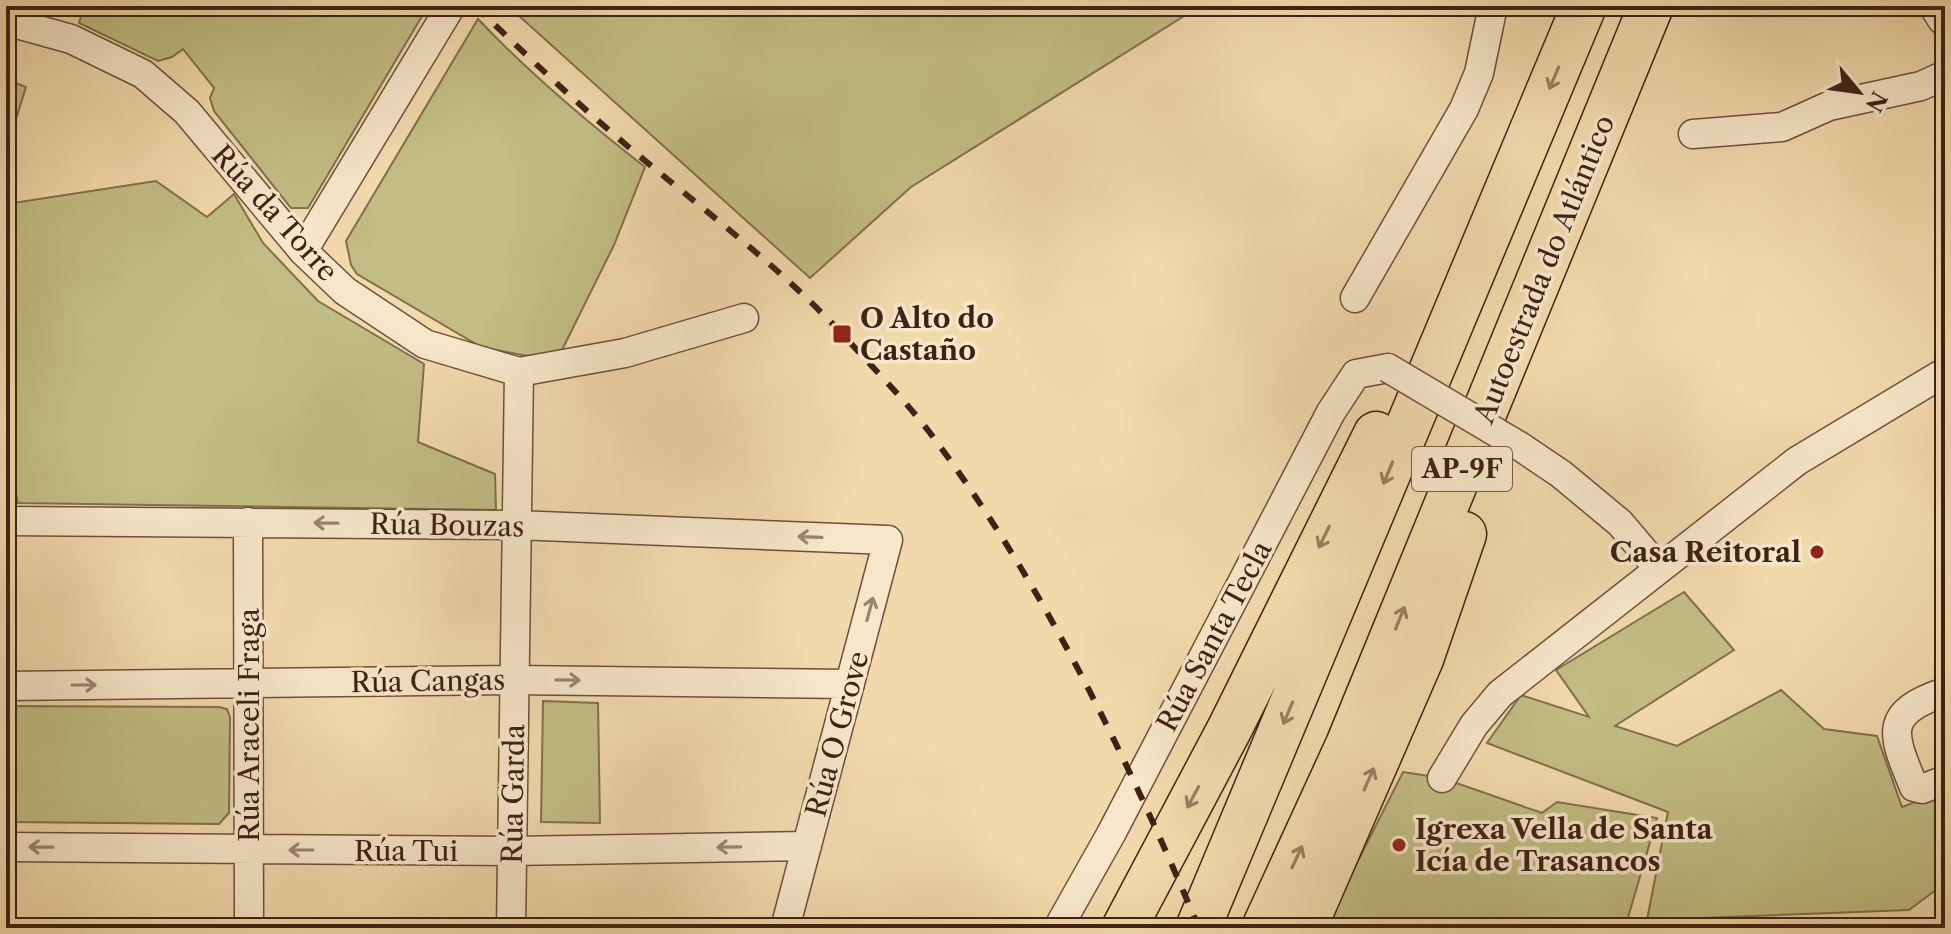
<svg xmlns="http://www.w3.org/2000/svg" width="1951" height="934" viewBox="0 0 1951 934" font-family="'Libre Caslon Text',serif">
  <rect width="100%" height="100%" fill="#f2d9ac"/>
  <filter id="stains"><feTurbulence type="fractalNoise" baseFrequency=".0025" numOctaves="4"/><feColorMatrix values="0 0 0 0 .2 0 0 0 0 .09 0 0 0 0 .02 0 0 0 .5 -.17"/></filter>
  <radialGradient id="worn" r=".72"><stop offset=".6" stop-color="#630" stop-opacity="0"/><stop offset="1" stop-color="#630" stop-opacity=".3"/></radialGradient>
  <path fill="#c2bd84" stroke="#80704c" stroke-width="2" d="M 84,6 L 428,6 L 308,208 L 291,208 L 214,111 L 210,98 L 214,88 L 183,49 L 172,57 L 158,61 L 79,23 Z
    M 508,6 L 1200,6 L 911,187 L 810,278 Z
    M 478,19 C 529,73 586,121 645,167 L 614,245 L 560,354 L 533,357 L 481,347 L 357,274 L 351,265 L 346,241 Z
    M 6,79 L 26,87 L 6,151 Z
    M 156,181 L 207,217 L 234,194 L 263,243 L 318,301 L 424,364 L 418,442 L 495,474 L 496,510 L 18,503 L 6,454 L 6,204 Z
    M 1684,592 L 1734,650 L 1615,726 L 1677,746 L 1781,690 L 1824,729 L 1877,736 L 1902,807 L 1945,791 L 1945,883 L 1909,910 L 1647,920 L 1668,812 L 1487,743 L 1521,695 L 1589,717 L 1556,670 Z
    M 543,701 L 598,703 L 600,823 L 541,822 Z
    M 6,706 L 219,707 L 227,709 L 230,717 L 229,813 L 219,824 L 6,822 Z
    M 1403,772 L 1442,778 L 1542,813 L 1557,802 L 1657,818 L 1625,928 L 1324,928 Z"/>
  <g fill="none" stroke-linecap="round" stroke-linejoin="round">
    <g stroke="#6c503b" stroke-width="31">
      <path id="minor" d="M 6,21 L 71,39 L 143,74 L 187,112 L 303,251 L 345,291 L 425,344 L 519,372 L 625,353 L 744,318
        M 1693,134 L 1782,127 L 1829,106 L 1921,86 L 1945,75
        M 303,251 L 451,6
        M 1355,298 L 1464,109 L 1479,73 L 1493,6
        M 1521,447 L 1561,474 L 1620,523 L 1659,569
        M 6,521 L 516,525 L 888,540 L 785,928
        M 248,522 L 249,928
        M 6,686 L 515,680 L 850,684
        M 1945,692 C 1883,713 1891,732 1914,787 L 1922,789 L 1945,780
        M 1442,778 L 1474,725 L 1500,694 L 1797,461 L 1945,372
        M 6,847 L 512,851 L 807,846
        M 511,928 L 519,372
        M 1058,928 L 1111,834 L 1331,412 L 1356,374 L 1388,368"/>
    </g>
    <g stroke="#6c503b" stroke-width="39">
      <path id="tertiary" d="M 1938,6 L 1945,17"/>
    </g>
    <g stroke="#3f2215" stroke-width="47">
      <path id="motorway" d="M 1124,928 L 1230,728 L 1376,434
        M 1198,928 L 1584,6
        M 1264,928 L 1348,745 L 1651,6
        M 1304,928 L 1421,659 L 1464,534"/>
    </g>
    <use href="#minor" stroke="#f7e6c9" stroke-width="28"/>
    <use href="#tertiary" stroke="#f7e6c9" stroke-width="36"/>
    <use href="#motorway" stroke="#f2d9ac" stroke-width="44"/>
    <path stroke="#3f2215" stroke-width="6" stroke-dasharray="14 14" stroke-linecap="butt" d="M 475,6 C 514,43 553,81 594,117 C 677,191 768,254 844,336 C 876,371 911,406 939,445 C 1048,593 1128,760 1199,928"/>
    <g stroke="#6c503b" stroke-width="31" stroke-linecap="butt">
      <path id="minor-bridge" d="M 1388,368 L 1521,447"/>
    </g>
    <use href="#minor-bridge" stroke="#f7e6c9" stroke-width="28"/>
  </g>
  <defs><path id="oneway-shaft" d="M-6 0H5M1.5-3L5.5 0L1.5 3" fill="none" stroke-width="1.6" stroke-linecap="round" stroke-linejoin="round" transform="scale(2)"/></defs>
  <g stroke="#987e60">
    <use href="#oneway-shaft" transform="translate(1554 78) rotate(113)"/>
    <use href="#oneway-shaft" transform="translate(1388 473) rotate(113)"/>
    <use href="#oneway-shaft" transform="translate(1324 537) rotate(116)"/>
    <use href="#oneway-shaft" transform="translate(1400 618) rotate(-68)"/>
    <use href="#oneway-shaft" transform="translate(1288 713) rotate(113)"/>
    <use href="#oneway-shaft" transform="translate(1369 779) rotate(-66)"/>
    <use href="#oneway-shaft" transform="translate(1193 797) rotate(118)"/>
    <use href="#oneway-shaft" transform="translate(1297 857) rotate(-65)"/>
  </g>
  <g stroke="#9b846f">
    <use href="#oneway-shaft" transform="translate(326 523) rotate(-179)"/>
    <use href="#oneway-shaft" transform="translate(810 537) rotate(-178)"/>
    <use href="#oneway-shaft" transform="translate(870 609) rotate(-75)"/>
    <use href="#oneway-shaft" transform="translate(568 680) rotate(1)"/>
    <use href="#oneway-shaft" transform="translate(84 685)"/>
    <use href="#oneway-shaft" transform="translate(41 847) rotate(-179)"/>
    <use href="#oneway-shaft" transform="translate(729 847) rotate(179)"/>
    <use href="#oneway-shaft" transform="translate(301 850) rotate(-180)"/>
  </g>
  <g fill="#8f2418" stroke="#f7e6c9" stroke-width="3">
    <rect x="832" y="324" width="20" height="20" rx="4"/>
    <circle cx="1817" cy="552" r="8"/>
    <circle cx="1399" cy="845" r="8"/>
  </g>
  <g text-anchor="middle" stroke-width="7" stroke-linejoin="round" paint-order="stroke">
    <rect fill="#f7e6c9" stroke="#765d4b" stroke-width="2" x="1412" y="447" width="100" height="44" rx="6"/>
    <g font-size="26" font-weight="bold" fill="#3f2215">
      <text x="1462" y="478">AP-9F</text>
    </g>
    <g font-size="28" fill="#3f2215" stroke="#f7e6c9">
      <text transform="translate(275 213) rotate(48)" y="10">Rúa da Torre</text>
      <text transform="translate(1544 269) rotate(-68)" y="10">Autoestrada do Atlántico</text>
      <text transform="translate(447 525) rotate(1)" y="10">Rúa Bouzas</text>
      <text transform="translate(1214 636) rotate(-62)" y="10">Rúa Santa Tecla</text>
      <text transform="translate(428 681) rotate(-1)" y="10">Rúa Cangas</text>
      <text transform="translate(249 725) rotate(-90)" y="10">Rúa Araceli Fraga</text>
      <text transform="translate(837 734) rotate(-75)" y="10">Rúa O Grove</text>
      <text transform="translate(513 794) rotate(-89)" y="10">Rúa Garda</text>
      <text x="406" y="861">Rúa Tui</text>
    </g>
    <g font-size="28" font-weight="bold" fill="#3f2215" stroke="#f7e6c9" text-anchor="start">
      <text x="860" y="328">O Alto do<tspan x="860" dy="32">Castaño</tspan></text>
      <text x="1801" y="562" text-anchor="end">Casa Reitoral</text>
      <text x="1415" y="839">Igrexa Vella de Santa<tspan x="1415" dy="32">Icía de Trasancos</tspan></text>
    </g>
  </g>
  <rect width="1951" height="934" fill="none" stroke="#f2d9ac" stroke-width="32"/>
  <rect x="8" y="8" width="1935" height="918" fill="none" stroke="#3f2215" stroke-width="4"/>
  <rect x="16" y="16" width="1919" height="902" fill="none" stroke="#3f2215" stroke-width="2"/>
  <g transform="translate(1859 92) rotate(119)" stroke="#f7e6c9" stroke-width="6" paint-order="stroke">
  <path d="M0-6L14 30L0 20L-14 30Z" fill="#3f2215"/>
  <text y="-12" font-size="22" font-weight="bold" text-anchor="middle" fill="#3f2215">N</text>
  </g>
  <rect width="100%" height="100%" filter="url(#stains)"/>
  <rect width="100%" height="100%" fill="url(#worn)"/>
</svg>
